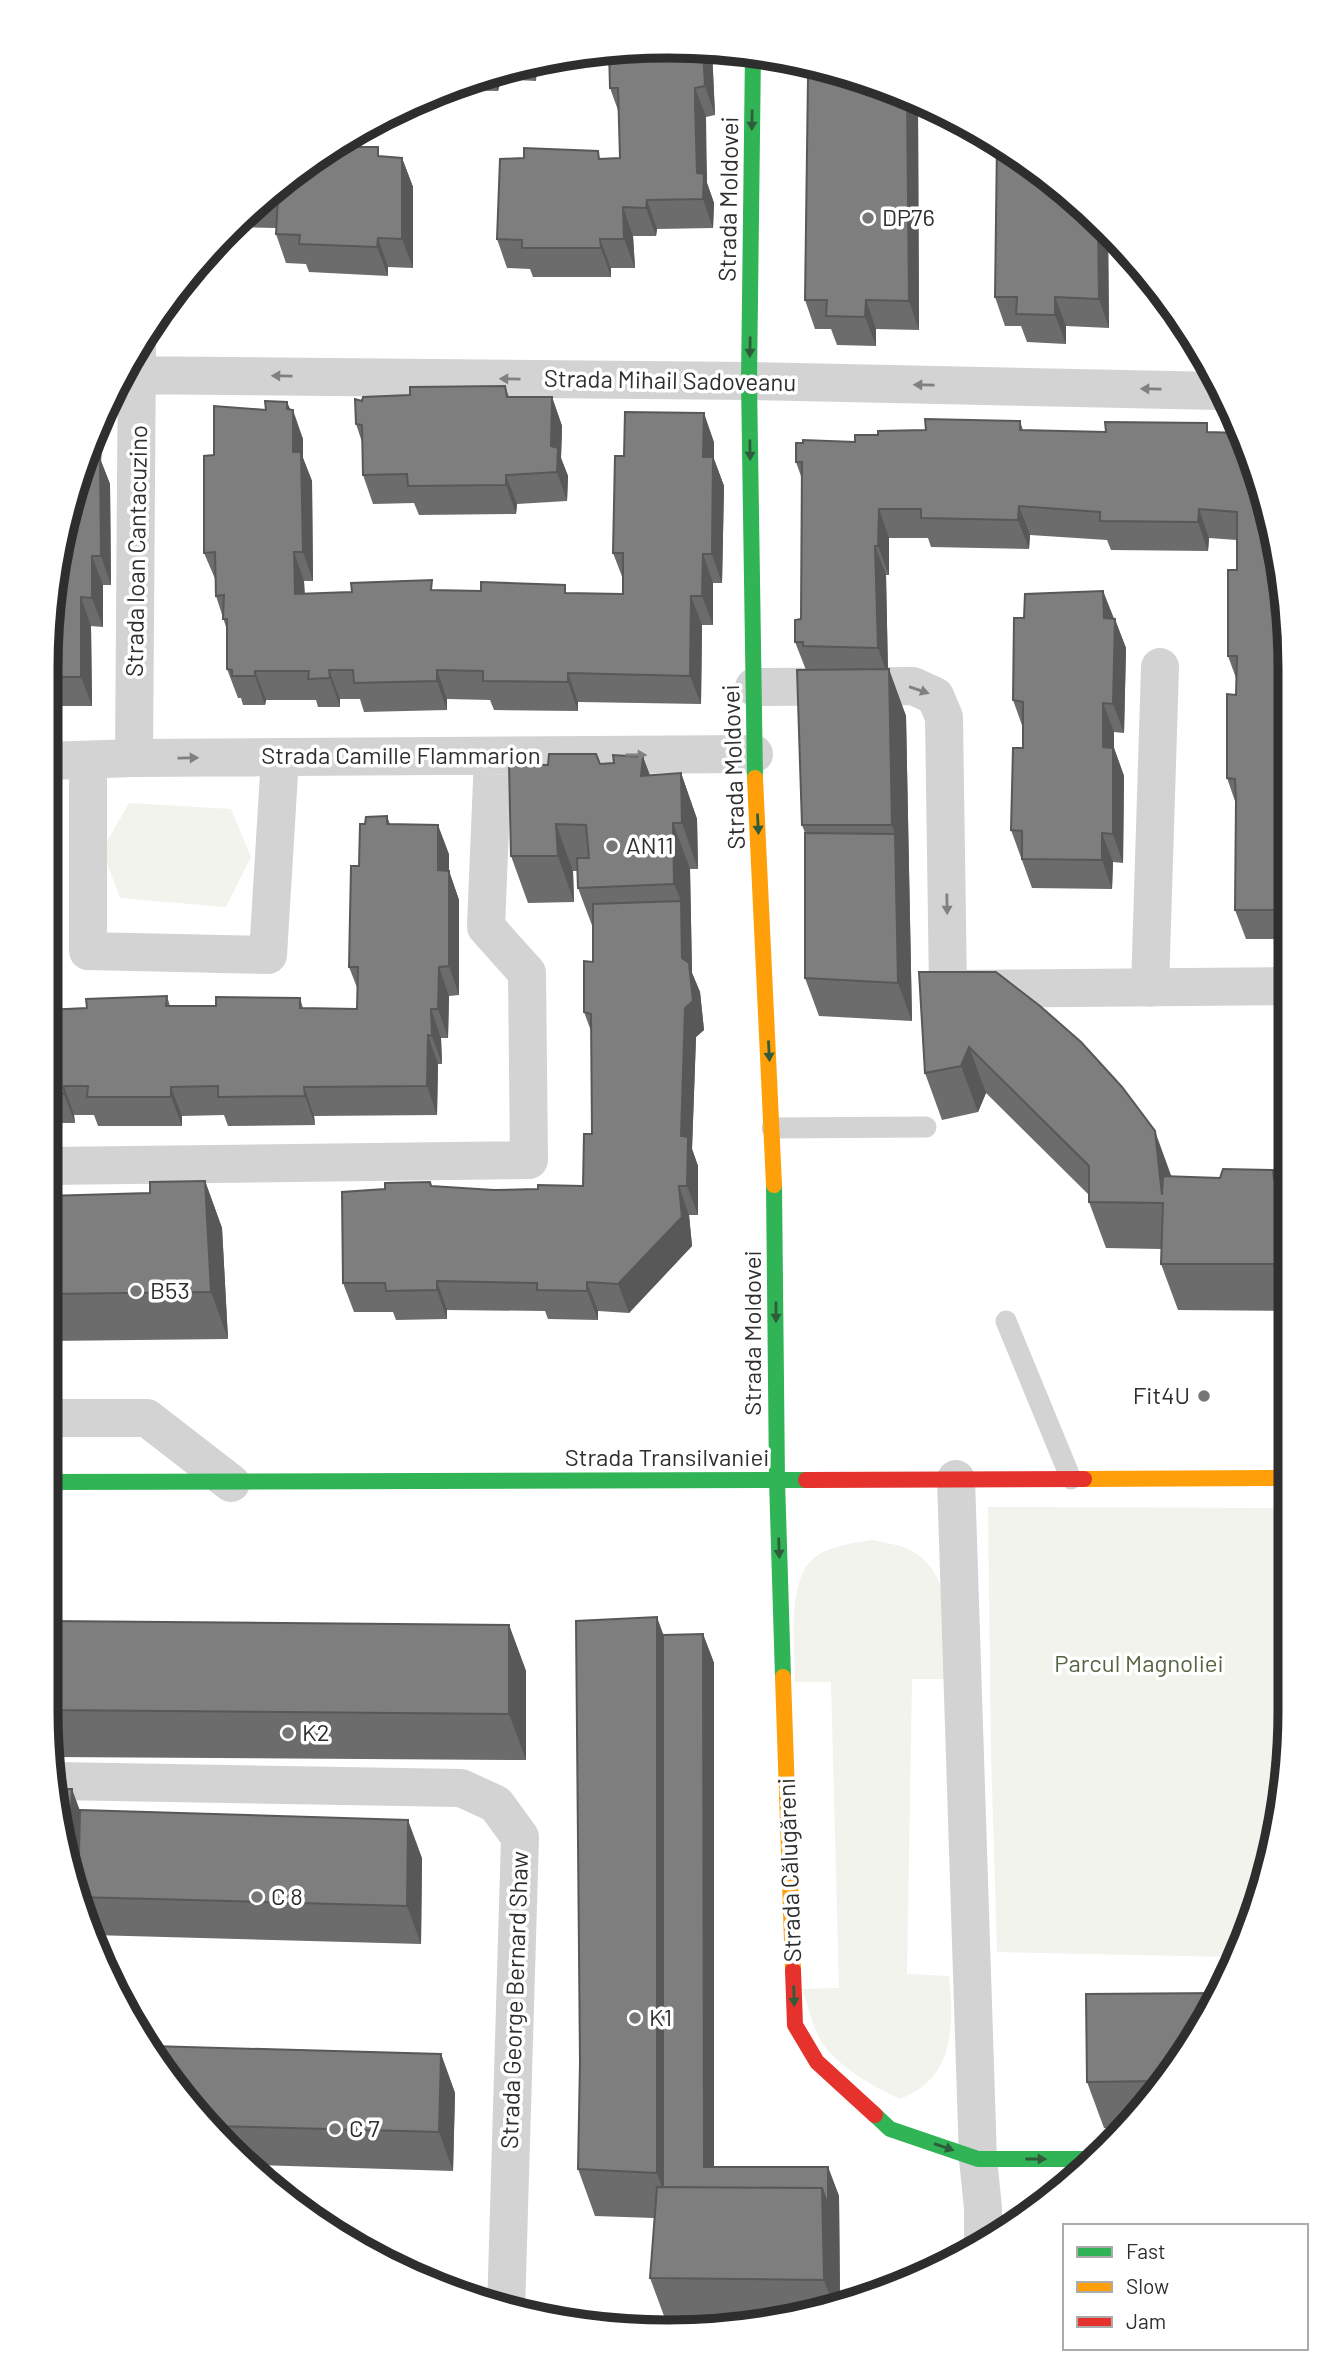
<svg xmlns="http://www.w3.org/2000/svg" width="1336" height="2378" viewBox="0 0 1336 2378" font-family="Barlow,sans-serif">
  <rect width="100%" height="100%" fill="#fff"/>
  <path fill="#f1f3ec" d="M 129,803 L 231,809 L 251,857 L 226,907 L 120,898 L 102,850 Z
    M 988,1507 L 1288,1508 L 1289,1750 L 1269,1872 L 1234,1957 L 997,1952 L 991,1752 Z
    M 872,1540 C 885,1543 903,1545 914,1552 C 954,1577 950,1638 954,1679 L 912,1679 L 907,1974 L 949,1976 C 954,2026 955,2078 900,2099 C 874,2087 836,2066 821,2041 C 812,2026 808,2005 802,1989 L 839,1988 L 831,1682 L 795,1682 C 795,1650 786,1578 815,1557 C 828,1547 856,1542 872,1540 Z"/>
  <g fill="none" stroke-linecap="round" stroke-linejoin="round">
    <path stroke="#d3d3d3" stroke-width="21" d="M 772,1128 L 926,1127
      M 1006,1321 L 1071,1479"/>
    <path stroke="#d3d3d3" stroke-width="38" d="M 121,375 L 749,381 L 1219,391
      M 754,687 L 913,686 L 935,696 L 944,717 L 948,989 L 1287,986
      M 134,758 L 137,345
      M 47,761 L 134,758 L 754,754
      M 88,761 L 88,951 L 268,955 L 280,757
      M 1150,988 L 1160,667
      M 46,1166 L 529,1160 L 527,973 L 486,927 L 493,756
      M 46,1418 L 147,1418 L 231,1483
      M 956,1479 L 978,2159 L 983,2208 L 983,2237
      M 57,1781 L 461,1788 L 496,1804 L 520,1837 L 506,2311"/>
    <path stroke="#30b455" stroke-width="16" d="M 753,52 L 749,381 L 755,778
      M 774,1185 L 777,1480 L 783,1677
      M 46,1482 L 806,1480
      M 875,2115 L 890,2129 L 978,2159 L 1094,2159"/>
    <path stroke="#ff9f0a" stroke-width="16" d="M 755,778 L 774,1185
      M 1084,1479 L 1288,1478
      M 783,1677 L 793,1970"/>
    <path stroke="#e5322d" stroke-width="16" d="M 806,1480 L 1084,1479
      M 793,1970 L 795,2025 L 817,2062 L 875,2115"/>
  </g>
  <path fill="#6c6c6c" d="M 628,47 L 712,50 L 715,115 L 706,117 L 705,133 L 707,183 L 714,203 L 713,228 L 657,229 L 656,236 L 633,236 L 635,268 L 611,268 L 611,277 L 533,277 L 530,269 L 507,268 L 497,239 L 524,158 L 620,158 L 619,113 L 610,88 Z
    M 537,62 L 536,81 L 501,79 L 498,91 L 444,90 L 507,67 Z
    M 868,79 L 916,100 L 918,105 L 919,330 L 876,329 L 876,346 L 837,345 L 831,329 L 815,329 L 805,300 Z
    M 997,142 L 1108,228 L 1109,328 L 1066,326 L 1066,344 L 1027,342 L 1021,326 L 1005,326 L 995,297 Z
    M 382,157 L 402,158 L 413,187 L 413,268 L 388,267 L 388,276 L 309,272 L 306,264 L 286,263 L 276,234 L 276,228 L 233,227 L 289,174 Z
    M 505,386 L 509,397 L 552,397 L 562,426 L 561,458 L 568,476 L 567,501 L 517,504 L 516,514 L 419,515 L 414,503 L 373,504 L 363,475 L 362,442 L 356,424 L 362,401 Z
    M 287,402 L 303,439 L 303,458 L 312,481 L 313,581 L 304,581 L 305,594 L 435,590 L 623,594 L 623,579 L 613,553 L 624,456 L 714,442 L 714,459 L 724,486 L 722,583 L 713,583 L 713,625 L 702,625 L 701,704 L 578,702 L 578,711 L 494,710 L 490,700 L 447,699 L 447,710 L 364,712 L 360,699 L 340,699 L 340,707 L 318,707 L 316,700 L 266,700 L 265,705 L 243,705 L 241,698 L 238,698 L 227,669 L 227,630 L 216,596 L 216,581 L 204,553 L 214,455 L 266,410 Z
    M 1020,421 L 1023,430 L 1106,432 L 1211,432 L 1285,587 L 1286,939 L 1246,939 L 1235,910 L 1236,804 L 1227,778 L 1236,695 L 1236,678 L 1228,656 L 1237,570 L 1237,540 L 1209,538 L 1208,551 L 1111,550 L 1107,540 L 1030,535 L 1029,549 L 931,547 L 928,538 L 889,538 L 889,575 L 886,575 L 888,669 L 906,716 L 912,1021 L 819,1016 L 805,978 L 805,833 L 802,825 L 806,670 L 795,642 L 801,619 L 802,479 L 796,462 L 878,435 Z
    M 98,432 L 102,442 L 101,461 L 110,484 L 111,585 L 103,585 L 103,627 L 91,626 L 92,706 L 47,706 L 47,628 L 67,507 Z
    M 1103,591 L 1126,648 L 1124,733 L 1114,732 L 1114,748 L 1124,776 L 1123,863 L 1113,862 L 1112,889 L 1032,888 L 1011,830 L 1023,748 L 1023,728 L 1013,700 L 1024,618 Z
    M 643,757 L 650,775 L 681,773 L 697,819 L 698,869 L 690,869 L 692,973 L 700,992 L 704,1030 L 696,1037 L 692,1149 L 698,1166 L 698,1215 L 689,1215 L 692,1246 L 629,1313 L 598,1311 L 598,1320 L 548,1319 L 545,1311 L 447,1310 L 447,1319 L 396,1320 L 393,1312 L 354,1312 L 343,1283 L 385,1189 L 430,1182 L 432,1186 L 494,1190 L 538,1189 L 583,1186 L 592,1134 L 591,1031 L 584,1012 L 593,962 L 593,928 L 578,888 L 578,871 L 573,871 L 574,902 L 528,903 L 511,856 L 548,765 L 614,763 Z
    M 387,816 L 390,824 L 449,854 L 449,871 L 459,900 L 459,995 L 449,996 L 448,1038 L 441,1038 L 442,1064 L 438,1064 L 437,1115 L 314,1116 L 315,1125 L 228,1126 L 224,1115 L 182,1116 L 182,1126 L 98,1126 L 94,1115 L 74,1115 L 75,1123 L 53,1123 L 51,1116 L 46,1116 L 46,1010 L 87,1008 L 167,996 L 170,1006 L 216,1006 L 300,998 L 303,1008 L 357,1009 L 358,990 L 349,967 L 359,866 L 365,824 Z
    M 919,972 L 1172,1176 L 1220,1178 L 1273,1170 L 1276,1179 L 1287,1179 L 1288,1311 L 1178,1310 L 1161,1264 L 1161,1249 L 1106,1248 L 1089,1202 L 1089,1195 L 986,1093 L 978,1112 L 942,1120 L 925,1073 Z
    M 205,1181 L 222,1228 L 228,1339 L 46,1341 L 46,1190 L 48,1196 L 150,1193 Z
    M 509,1625 L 526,1671 L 526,1760 L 53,1757 L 46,1710 Z
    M 703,1634 L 714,1663 L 714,2167 L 828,2167 L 839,2196 L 840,2300 L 736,2325 L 667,2324 L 650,2278 L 654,2218 L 595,2216 L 578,2169 L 663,1635 Z
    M 58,1789 L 80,1812 L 422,1858 L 421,1944 L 92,1935 L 83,1910 L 83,1911 L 79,1911 L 78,1910 Z
    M 1207,2022 L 1119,2128 L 1104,2128 L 1087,2082 Z
    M 441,2054 L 455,2093 L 453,2171 L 256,2165 L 174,2089 Z"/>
  <path fill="#585858" d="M 703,49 L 712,50 L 715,115 L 705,86 Z
    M 537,62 L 536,81 L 530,63 Z
    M 498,70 L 501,79 L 498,91 L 491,73 Z
    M 695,88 L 706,117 L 707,183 L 714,203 L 713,228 L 703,199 L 697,173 Z
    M 907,96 L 916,100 L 918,105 L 919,330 L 909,301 Z
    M 402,158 L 413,187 L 413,268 L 402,239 Z
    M 647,200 L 657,229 L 656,236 L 646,208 Z
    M 623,207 L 633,236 L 635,268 L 624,239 Z
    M 1098,220 L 1108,228 L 1109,328 L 1099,299 Z
    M 378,238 L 388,267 L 388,276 L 377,247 Z
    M 600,239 L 611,268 L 611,277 L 601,248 Z
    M 1055,297 L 1066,326 L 1066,344 L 1055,315 Z
    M 866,300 L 876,329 L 876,346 L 865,317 Z
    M 552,397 L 562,426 L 561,458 L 568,476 L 567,501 L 557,472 L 551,446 Z
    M 287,402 L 293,417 L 293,410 L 303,439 L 303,458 L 312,481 L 313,581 L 303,552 Z
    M 704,413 L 714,442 L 714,459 L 724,486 L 722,583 L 712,554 L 703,457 Z
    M 98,432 L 102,442 L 101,461 L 110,484 L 111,585 L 101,556 L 91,456 L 91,448 Z
    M 506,475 L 517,504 L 516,514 L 506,485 Z
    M 1019,506 L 1030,535 L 1029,549 L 1018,520 Z
    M 879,509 L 889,538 L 889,575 L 878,546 Z
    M 1199,509 L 1209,538 L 1208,551 L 1198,522 Z
    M 875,546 L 886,575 L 888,677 L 878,648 Z
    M 294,552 L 304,581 L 305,623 L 295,594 Z
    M 703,554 L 713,583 L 713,625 L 702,596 Z
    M 92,556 L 103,585 L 103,627 L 92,598 Z
    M 1103,591 L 1114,620 L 1104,618 Z
    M 691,596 L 702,625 L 701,704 L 690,676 Z
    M 81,597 L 91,626 L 92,706 L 81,677 Z
    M 1115,619 L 1126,648 L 1124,733 L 1113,704 Z
    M 889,669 L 906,716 L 912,1021 L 898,983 L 895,834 L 892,825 Z
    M 329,670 L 340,699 L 340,707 L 330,678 Z
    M 437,670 L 447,699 L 447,710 L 437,681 Z
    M 255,671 L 266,700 L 265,705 L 255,676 Z
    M 568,673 L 578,702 L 578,711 L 568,682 Z
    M 1103,703 L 1114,732 L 1114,748 L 1124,776 L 1123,863 L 1113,834 L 1103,747 Z
    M 643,757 L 660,803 L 641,776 Z
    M 681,773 L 697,819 L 698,869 L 682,823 Z
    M 673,823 L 690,869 L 692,973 L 700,992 L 704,1030 L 696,1037 L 692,1149 L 698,1166 L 698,1215 L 687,1186 L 681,1136 L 682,958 L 681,901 L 674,884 Z
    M 556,824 L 573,871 L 574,902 L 558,856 Z
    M 438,825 L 449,854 L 449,899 L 438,870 Z
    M 1102,833 L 1113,862 L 1112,889 L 1102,860 Z
    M 449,871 L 459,900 L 459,995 L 449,966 Z
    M 47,897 L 48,997 L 46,992 Z
    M 439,967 L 449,996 L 448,1038 L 438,1009 Z
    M 431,1009 L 441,1038 L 442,1064 L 432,1036 Z
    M 428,1035 L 438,1064 L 437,1115 L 427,1086 Z
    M 969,1047 L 986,1093 L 978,1112 L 961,1066 Z
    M 64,1086 L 74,1115 L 75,1123 L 64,1094 Z
    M 171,1087 L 182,1116 L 182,1126 L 171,1097 Z
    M 304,1087 L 314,1116 L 315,1125 L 305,1096 Z
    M 1155,1131 L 1172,1178 L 1162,1195 Z
    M 205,1181 L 222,1228 L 228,1339 L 211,1292 Z
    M 679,1186 L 689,1215 L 692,1246 L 629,1313 L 618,1284 Z
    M 437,1281 L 447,1310 L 447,1319 L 437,1290 Z
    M 587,1282 L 598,1311 L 598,1320 L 587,1291 Z
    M 657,1617 L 674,1664 L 668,2205 L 657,2173 Z
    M 509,1625 L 526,1671 L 526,1760 L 509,1714 Z
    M 703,1634 L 714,1663 L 714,2196 L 704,2167 Z
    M 72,1789 L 86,1827 L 78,1897 L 83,1911 L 75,1891 L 69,1855 Z
    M 408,1820 L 422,1858 L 421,1944 L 407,1906 Z
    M 441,2054 L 455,2093 L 453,2171 L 439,2132 Z
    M 828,2167 L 839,2196 L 840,2300 L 832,2302 L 824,2280 L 822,2188 Z"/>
  <path fill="#7e7e7e" stroke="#585858" stroke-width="2" d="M 628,47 L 703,49 L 705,86 L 695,88 L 695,104 L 697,173 L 704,174 L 703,199 L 647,200 L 646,208 L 623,207 L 624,239 L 600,239 L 601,248 L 522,248 L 522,240 L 497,239 L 500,159 L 524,158 L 524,148 L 598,151 L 599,159 L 620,158 L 618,88 L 610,88 L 609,50 Z
    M 845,73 L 868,79 L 907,96 L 909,301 L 866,300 L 865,317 L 826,316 L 827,300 L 805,300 L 808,77 L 844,77 Z
    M 997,142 L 1098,220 L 1099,299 L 1055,297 L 1055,315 L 1016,314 L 1017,297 L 995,297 Z
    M 333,147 L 378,147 L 378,156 L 402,158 L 402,239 L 378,238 L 377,247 L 299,244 L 300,235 L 276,234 L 278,199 L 263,199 L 289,174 Z
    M 505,386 L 507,397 L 552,397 L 551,446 L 558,448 L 557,472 L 506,475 L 506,485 L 408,486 L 407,474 L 363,475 L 362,425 L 356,424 L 355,399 L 362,401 L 363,397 L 410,395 L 410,387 Z
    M 265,401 L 287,402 L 287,409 L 293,410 L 293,452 L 301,452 L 303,552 L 294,552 L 295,594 L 352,592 L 351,583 L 432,580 L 431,590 L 481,591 L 481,582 L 565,585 L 565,593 L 623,594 L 623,553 L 613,553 L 615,456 L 624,456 L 625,412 L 704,413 L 703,457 L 713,457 L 712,554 L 703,554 L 702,596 L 691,596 L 690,676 L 568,673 L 568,682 L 483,681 L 483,671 L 437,670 L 437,681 L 354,683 L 353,670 L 329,670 L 330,678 L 308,679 L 309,671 L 255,671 L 255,676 L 232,676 L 232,670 L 227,669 L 227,619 L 223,619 L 224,595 L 216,596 L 215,552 L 204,553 L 204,456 L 214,455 L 214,406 L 266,410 Z
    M 925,419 L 1020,421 L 1020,430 L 1106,432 L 1105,422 L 1207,423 L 1207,432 L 1240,433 L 1257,468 L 1285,587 L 1286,910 L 1235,910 L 1236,801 L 1235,779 L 1227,778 L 1227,694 L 1236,695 L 1237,656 L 1228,656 L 1228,570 L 1237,570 L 1237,512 L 1199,509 L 1198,522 L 1100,521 L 1100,512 L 1019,506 L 1018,520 L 921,518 L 921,509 L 879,509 L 878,546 L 875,546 L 878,648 L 803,646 L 803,642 L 795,642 L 795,620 L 801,619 L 802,462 L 796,462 L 796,443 L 803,443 L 803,440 L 855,442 L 855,435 L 878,435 L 878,431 L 926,430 Z
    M 91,448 L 91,456 L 100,456 L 101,556 L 92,556 L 92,598 L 81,597 L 81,677 L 47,677 L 47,628 L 67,507 Z
    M 1103,591 L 1104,618 L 1115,619 L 1113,704 L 1103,703 L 1103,747 L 1113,748 L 1113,834 L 1102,833 L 1102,860 L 1022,859 L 1022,831 L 1011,830 L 1013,748 L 1023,748 L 1023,702 L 1013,700 L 1014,618 L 1024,618 L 1025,594 Z
    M 889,669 L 892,825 L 802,825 L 797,670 Z
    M 549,754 L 596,754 L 600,764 L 614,763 L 613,755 L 643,757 L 641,776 L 681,773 L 682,823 L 673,823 L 674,884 L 578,888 L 577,858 L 589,858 L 586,825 L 556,824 L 558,856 L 511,856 L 509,764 L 548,765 Z
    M 387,816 L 387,824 L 438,825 L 438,870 L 449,871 L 449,966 L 439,967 L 438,1009 L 431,1009 L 432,1036 L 428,1035 L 427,1086 L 304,1087 L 305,1096 L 218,1097 L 218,1086 L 171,1087 L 171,1097 L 87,1097 L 88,1086 L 64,1086 L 64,1094 L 46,1094 L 46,1010 L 87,1008 L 86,999 L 167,996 L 166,1006 L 216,1006 L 216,997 L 300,998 L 300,1008 L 357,1009 L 358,967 L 349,967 L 351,866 L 359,866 L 360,824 L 365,824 L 366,817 Z
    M 805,833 L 895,834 L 898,983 L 805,978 Z
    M 681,901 L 682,958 L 689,963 L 693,1001 L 685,1008 L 681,1136 L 688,1137 L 687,1186 L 679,1186 L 682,1217 L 618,1284 L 587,1282 L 587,1291 L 537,1290 L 537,1283 L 437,1281 L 437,1290 L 386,1291 L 385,1283 L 343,1283 L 342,1192 L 385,1189 L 385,1183 L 430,1182 L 431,1186 L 494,1190 L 538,1189 L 538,1185 L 583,1186 L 584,1134 L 592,1134 L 591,1014 L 584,1012 L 584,961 L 593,962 L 593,904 Z
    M 919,972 L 996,972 L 1040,1006 L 1081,1042 L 1122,1087 L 1155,1131 L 1162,1195 L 1163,1176 L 1220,1178 L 1223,1169 L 1273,1170 L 1274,1179 L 1287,1179 L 1288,1264 L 1161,1264 L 1163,1203 L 1089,1202 L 1089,1166 L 969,1047 L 961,1066 L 925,1073 Z
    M 205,1181 L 211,1292 L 46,1294 L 46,1196 L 150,1193 L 150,1182 Z
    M 657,1617 L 657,2173 L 578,2169 L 580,2062 L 576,1621 Z
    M 46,1621 L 509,1625 L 509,1714 L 46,1710 Z
    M 703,1634 L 704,2167 L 828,2167 L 828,2206 L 822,2188 L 663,2187 L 663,1635 Z
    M 58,1789 L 72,1789 L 69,1855 Z
    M 80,1810 L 408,1820 L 407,1906 L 78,1897 Z
    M 1219,1993 L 1207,2022 L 1158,2081 L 1087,2082 L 1086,1994 Z
    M 151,2046 L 441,2054 L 439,2132 L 214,2126 L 174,2089 Z
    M 657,2187 L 822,2188 L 824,2280 L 650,2278 Z"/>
  <defs><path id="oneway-solid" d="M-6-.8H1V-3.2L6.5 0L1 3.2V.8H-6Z" transform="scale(1.75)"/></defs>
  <g fill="#2f5d3c">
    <use href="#oneway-solid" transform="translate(752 120) rotate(91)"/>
    <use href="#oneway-solid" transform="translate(750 347) rotate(91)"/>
    <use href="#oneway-solid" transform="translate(750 450) rotate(89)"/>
    <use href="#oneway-solid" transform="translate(758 824) rotate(87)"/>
    <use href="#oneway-solid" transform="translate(769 1051) rotate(87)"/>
    <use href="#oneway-solid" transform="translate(776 1312) rotate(90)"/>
    <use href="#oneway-solid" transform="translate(779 1548) rotate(88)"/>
    <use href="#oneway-solid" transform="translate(794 1996) rotate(88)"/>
    <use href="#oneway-solid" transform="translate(944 2147) rotate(19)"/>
    <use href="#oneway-solid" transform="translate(1036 2159)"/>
  </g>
  <g fill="#808080">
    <use href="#oneway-solid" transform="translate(282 376) rotate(-179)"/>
    <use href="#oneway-solid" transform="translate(510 379) rotate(-179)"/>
    <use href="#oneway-solid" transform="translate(924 385) rotate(-179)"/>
    <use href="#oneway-solid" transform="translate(1151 389) rotate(-179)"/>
    <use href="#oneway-solid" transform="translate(919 690) rotate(19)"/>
    <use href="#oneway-solid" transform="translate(636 755)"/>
    <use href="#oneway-solid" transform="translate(188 758) rotate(-1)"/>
    <use href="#oneway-solid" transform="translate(947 904) rotate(89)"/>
  </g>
  <g fill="#777" stroke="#fff" stroke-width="2.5">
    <circle cx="868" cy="218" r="7"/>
    <circle cx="612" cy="846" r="7"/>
    <circle cx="136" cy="1291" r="7"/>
    <circle cx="1204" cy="1396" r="7"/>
    <circle cx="288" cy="1733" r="7"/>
    <circle cx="257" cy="1897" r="7"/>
    <circle cx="635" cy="2018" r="7"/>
    <circle cx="335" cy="2129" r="7"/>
  </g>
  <g text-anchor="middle" stroke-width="7" stroke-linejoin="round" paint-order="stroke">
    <g font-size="24" fill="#2e2e2e" stroke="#fff">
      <text transform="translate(729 199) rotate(-89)" y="8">Strada Moldovei</text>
      <text transform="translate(670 381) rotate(1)" y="8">Strada Mihail Sadoveanu</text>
      <text transform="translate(137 551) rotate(-89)" y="8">Strada Ioan Cantacuzino</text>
      <text x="401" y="764">Strada Camille Flammarion</text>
      <text transform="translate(734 767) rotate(-92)" y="8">Strada Moldovei</text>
      <text transform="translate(753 1333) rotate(-90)" y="8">Strada Moldovei</text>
      <text x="667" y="1466">Strada Transilvaniei</text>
      <text transform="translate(790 1870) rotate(-92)" y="8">Strada Călugăreni</text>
      <text transform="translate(515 2000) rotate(-88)" y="8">Strada George Bernard Shaw</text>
    </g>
    <g font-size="24" fill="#2e2e2e" stroke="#fff" text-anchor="start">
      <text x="882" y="226">DP76</text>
      <text x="626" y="854">AN11</text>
      <text x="150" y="1299">B53</text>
      <text x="1190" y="1404" text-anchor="end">Fit4U</text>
      <text x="302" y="1741">K2</text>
      <text x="271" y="1905">C 8</text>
      <text x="649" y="2026">K1</text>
      <text x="349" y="2137">C 7</text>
    </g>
    <g font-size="24" fill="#546540" stroke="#fff">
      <text x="1139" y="1672">Parcul Magnoliei</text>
    </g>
  </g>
  <path d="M0 0H1336V2378H0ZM668 58H668A610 610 0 0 1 1278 668V1710A610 610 0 0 1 668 2320H668A610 610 0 0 1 58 1710V668A610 610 0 0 1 668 58Z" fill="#fff" fill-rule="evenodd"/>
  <path fill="none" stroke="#2e2e2e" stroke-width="9" d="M668 58H668A610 610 0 0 1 1278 668V1710A610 610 0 0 1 668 2320H668A610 610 0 0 1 58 1710V668A610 610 0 0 1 668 58Z"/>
  <rect x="1063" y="2224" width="245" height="126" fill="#ffffff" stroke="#ababab" stroke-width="2"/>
  <rect x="1077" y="2247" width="35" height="10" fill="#30b455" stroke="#ababab" stroke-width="2"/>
  <text x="1126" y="2259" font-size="21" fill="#2e2e2e">Fast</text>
  <rect x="1077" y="2282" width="35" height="10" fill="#ff9f0a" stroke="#ababab" stroke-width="2"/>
  <text x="1126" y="2294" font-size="21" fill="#2e2e2e">Slow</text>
  <rect x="1077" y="2317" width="35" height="10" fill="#e5322d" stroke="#ababab" stroke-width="2"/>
  <text x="1126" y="2329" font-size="21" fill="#2e2e2e">Jam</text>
</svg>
